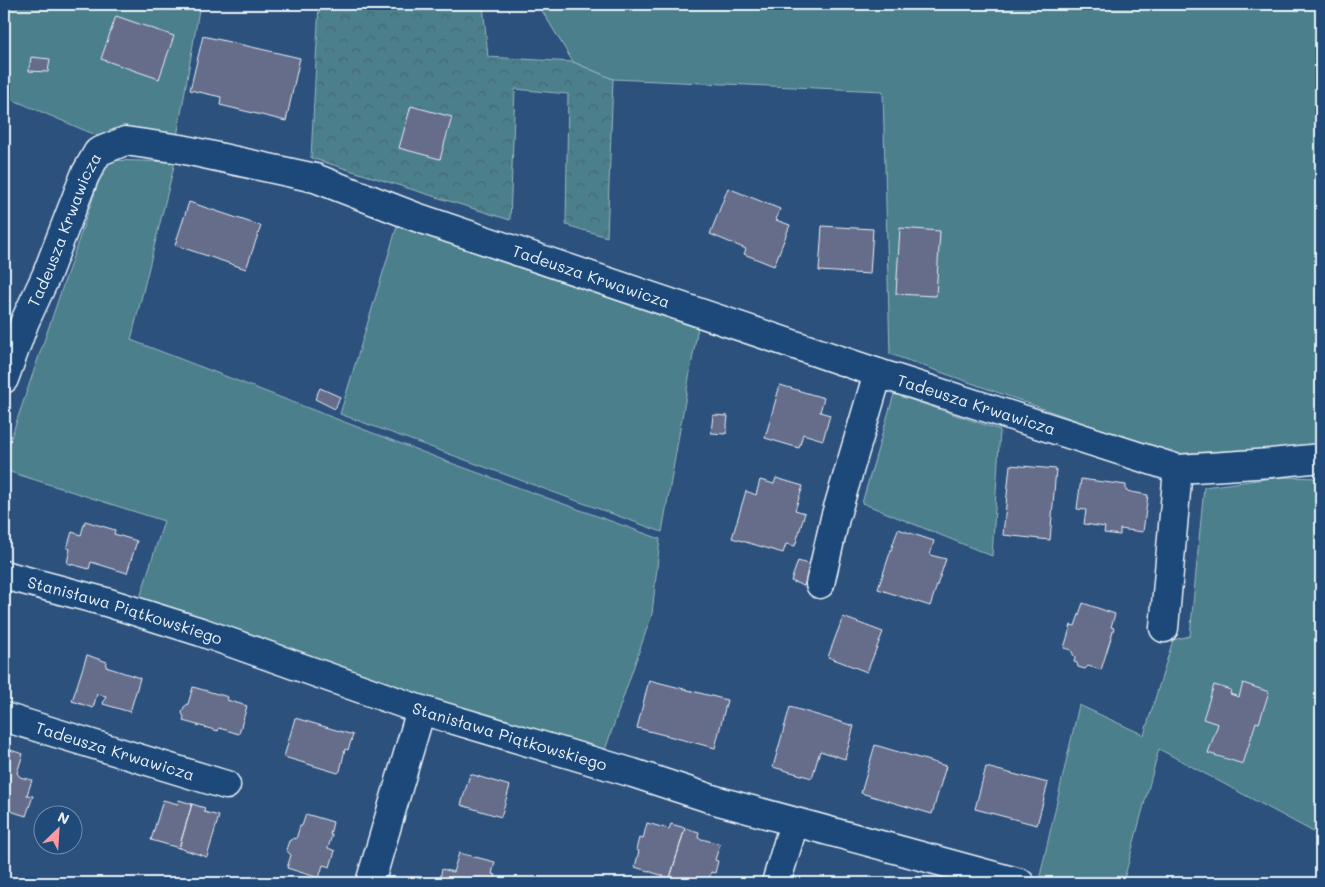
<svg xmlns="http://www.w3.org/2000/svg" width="1325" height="887" viewBox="0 0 1325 887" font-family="Mali,sans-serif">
  <defs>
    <pattern id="forest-crowns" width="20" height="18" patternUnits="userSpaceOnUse" patternTransform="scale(1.25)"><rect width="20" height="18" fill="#4b7f8c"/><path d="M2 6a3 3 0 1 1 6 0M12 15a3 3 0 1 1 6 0" fill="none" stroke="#49666e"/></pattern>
  </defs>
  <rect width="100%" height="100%" fill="#2d517d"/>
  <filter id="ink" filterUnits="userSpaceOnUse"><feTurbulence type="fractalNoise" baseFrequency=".02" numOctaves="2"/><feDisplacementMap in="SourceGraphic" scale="10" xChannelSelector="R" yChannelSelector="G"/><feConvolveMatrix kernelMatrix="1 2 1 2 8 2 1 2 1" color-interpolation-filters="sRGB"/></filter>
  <g filter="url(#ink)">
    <path fill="#4b7f8c" stroke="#9ab8c2" d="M 4,4 L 200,4 L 177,137 L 122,128 L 98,136 L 4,96 Z
      M 538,4 L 1321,4 L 1321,446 L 1170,454 L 890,354 L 883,91 L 613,79 L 573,62 Z
      M 106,160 L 175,162 L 131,340 L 451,463 L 660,539 L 652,614 L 604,753 L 432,700 L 138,604 L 164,521 L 4,470 L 4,458 Z
      M 399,220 L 699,321 L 662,532 L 340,414 Z
      M 894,394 L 1000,430 L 992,556 L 862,503 Z
      M 1281,477 L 1321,478 L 1321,836 L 1159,749 L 1123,883 L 1073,883 L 1040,876 L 1079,705 L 1144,735 L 1173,640 L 1190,636 L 1204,487 Z"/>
    <path fill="url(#forest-crowns)" stroke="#9ab8c2" d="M 319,4 L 483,4 L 488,57 L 573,62 L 613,79 L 607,237 L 566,225 L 568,94 L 515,89 L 510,220 L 311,158 Z"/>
    <path fill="#666d8b" stroke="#e8f1f8" d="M 116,16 L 174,36 L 159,79 L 101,59 Z
      M 203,36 L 300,58 L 286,121 L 220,105 L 221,97 L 190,90 Z
      M 31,57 L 50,59 L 48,72 L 29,71 Z
      M 411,106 L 452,117 L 440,159 L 399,148 Z
      M 728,188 L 780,209 L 776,220 L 790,225 L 774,266 L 744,254 L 746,249 L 710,234 Z
      M 189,202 L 261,226 L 246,269 L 175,245 Z
      M 822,226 L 873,229 L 870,274 L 819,271 Z
      M 900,228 L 940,231 L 936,296 L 896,294 Z
      M 780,385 L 824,398 L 820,412 L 830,415 L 823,440 L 803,434 L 799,448 L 765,438 Z
      M 320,388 L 340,397 L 335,409 L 315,399 Z
      M 713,415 L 728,416 L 726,434 L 711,433 Z
      M 1010,465 L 1056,469 L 1050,540 L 1003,535 Z
      M 776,478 L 803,486 L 795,510 L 805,513 L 795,546 L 786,544 L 783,553 L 732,538 L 746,491 L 756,495 L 760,480 L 774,484 Z
      M 1081,479 L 1126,485 L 1126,491 L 1148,495 L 1143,532 L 1120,529 L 1120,535 L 1104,533 L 1105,527 L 1084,524 L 1086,510 L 1077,509 Z
      M 85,521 L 115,530 L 114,534 L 137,541 L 127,573 L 91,562 L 89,569 L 67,563 L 70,549 L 67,548 L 72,532 L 81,535 Z
      M 898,529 L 934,541 L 930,555 L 946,559 L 930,606 L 878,589 Z
      M 798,561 L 811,565 L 804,586 L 791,581 Z
      M 1083,603 L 1115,614 L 1111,627 L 1114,628 L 1101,670 L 1088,666 L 1085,669 L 1078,667 L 1077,663 L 1074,662 L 1075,658 L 1071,650 L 1064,648 L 1071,625 L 1075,626 Z
      M 843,617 L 883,632 L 867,672 L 828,657 Z
      M 87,655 L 107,662 L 106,667 L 140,678 L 130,712 L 103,704 L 106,696 L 97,694 L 93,708 L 72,701 Z
      M 649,680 L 727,700 L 715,748 L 637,728 Z
      M 1243,683 L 1269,692 L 1259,723 L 1256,722 L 1243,764 L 1208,753 L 1218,724 L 1203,719 L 1214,685 L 1231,690 L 1230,694 L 1239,697 Z
      M 193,687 L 228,697 L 227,700 L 247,706 L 239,734 L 219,728 L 218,731 L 183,721 L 184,717 L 182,713 L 184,707 L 188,704 Z
      M 790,707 L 854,726 L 845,759 L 820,751 L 812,778 L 773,767 Z
      M 295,718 L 353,735 L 348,750 L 345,749 L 340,771 L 338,773 L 284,757 Z
      M 875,745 L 946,766 L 932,814 L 861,793 Z
      M 4,748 L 23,754 L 17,773 L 20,777 L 32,780 L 27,795 L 33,796 L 26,816 L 4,809 Z
      M 986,767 L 1048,783 L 1037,825 L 975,809 Z
      M 470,774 L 510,786 L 501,817 L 461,805 Z
      M 163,800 L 178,804 L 179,800 L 192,804 L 179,848 L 151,840 Z
      M 192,804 L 205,808 L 204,812 L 219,816 L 207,857 L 179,848 Z
      M 306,814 L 333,822 L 330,835 L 332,835 L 328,848 L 335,851 L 330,867 L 323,865 L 319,878 L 287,868 L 291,855 L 286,850 L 289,841 L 294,838 L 296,839 L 300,826 L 302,826 Z
      M 647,823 L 669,829 L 671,824 L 685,828 L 670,878 L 635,867 L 639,851 L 636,850 L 639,838 L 643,839 Z
      M 685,828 L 699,832 L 698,838 L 720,844 L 715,860 L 718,861 L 715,873 L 711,872 L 708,883 L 690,883 L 670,878 Z
      M 459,853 L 495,862 L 492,874 L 496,875 L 493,883 L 439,883 L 442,869 L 453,872 Z"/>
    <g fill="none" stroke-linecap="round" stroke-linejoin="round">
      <g stroke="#e8f1f8" stroke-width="31">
        <g id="minor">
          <path id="s1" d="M 4,379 L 25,321 L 46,276 L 85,175 L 98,152 L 125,141 L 181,149 L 315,178 L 416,217 L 878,373 L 1178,469 L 1271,463 L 1321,458"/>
          <path id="s2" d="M 4,575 L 106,602 L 201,632 L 421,710 L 633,773 L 715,800 L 1020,883"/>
          <path d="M 820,584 L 835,518 L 878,373"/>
          <path d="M 1164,628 L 1178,469"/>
          <path id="s3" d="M 4,717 L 226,785"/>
          <path d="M 370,883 L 421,710"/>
          <path d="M 776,883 L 794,823"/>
        </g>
      </g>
      <use href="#minor" stroke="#1f4a7a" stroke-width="28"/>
    </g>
  </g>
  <g text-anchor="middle" stroke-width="5" stroke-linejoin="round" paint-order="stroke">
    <g font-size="16" fill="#e8f1f8" stroke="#1f4a7a">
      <text dy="6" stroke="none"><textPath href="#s1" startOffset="161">Tadeusza Krwawicza</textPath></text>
      <text dy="6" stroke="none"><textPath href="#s1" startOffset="762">Tadeusza Krwawicza</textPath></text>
      <text dy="6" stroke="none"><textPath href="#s1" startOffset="1168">Tadeusza Krwawicza</textPath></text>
      <text dy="6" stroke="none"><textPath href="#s2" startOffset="126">Stanisława Piątkowskiego</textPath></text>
      <text dy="6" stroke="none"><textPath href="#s2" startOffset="531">Stanisława Piątkowskiego</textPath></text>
      <text dy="6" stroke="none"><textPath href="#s3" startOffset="116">Tadeusza Krwawicza</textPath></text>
    </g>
  </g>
  <rect width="1325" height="887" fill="none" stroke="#1f4a7a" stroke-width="20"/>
  <rect x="10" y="10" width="1305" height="867" fill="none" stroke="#e8f1f8" stroke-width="2" filter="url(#ink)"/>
  <g transform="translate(58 830) rotate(25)"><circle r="24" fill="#1f4a7a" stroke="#6f8dac"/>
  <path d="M0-4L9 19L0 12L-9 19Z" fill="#ff9aa2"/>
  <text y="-8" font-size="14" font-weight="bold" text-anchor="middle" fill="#e8f1f8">N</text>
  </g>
</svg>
